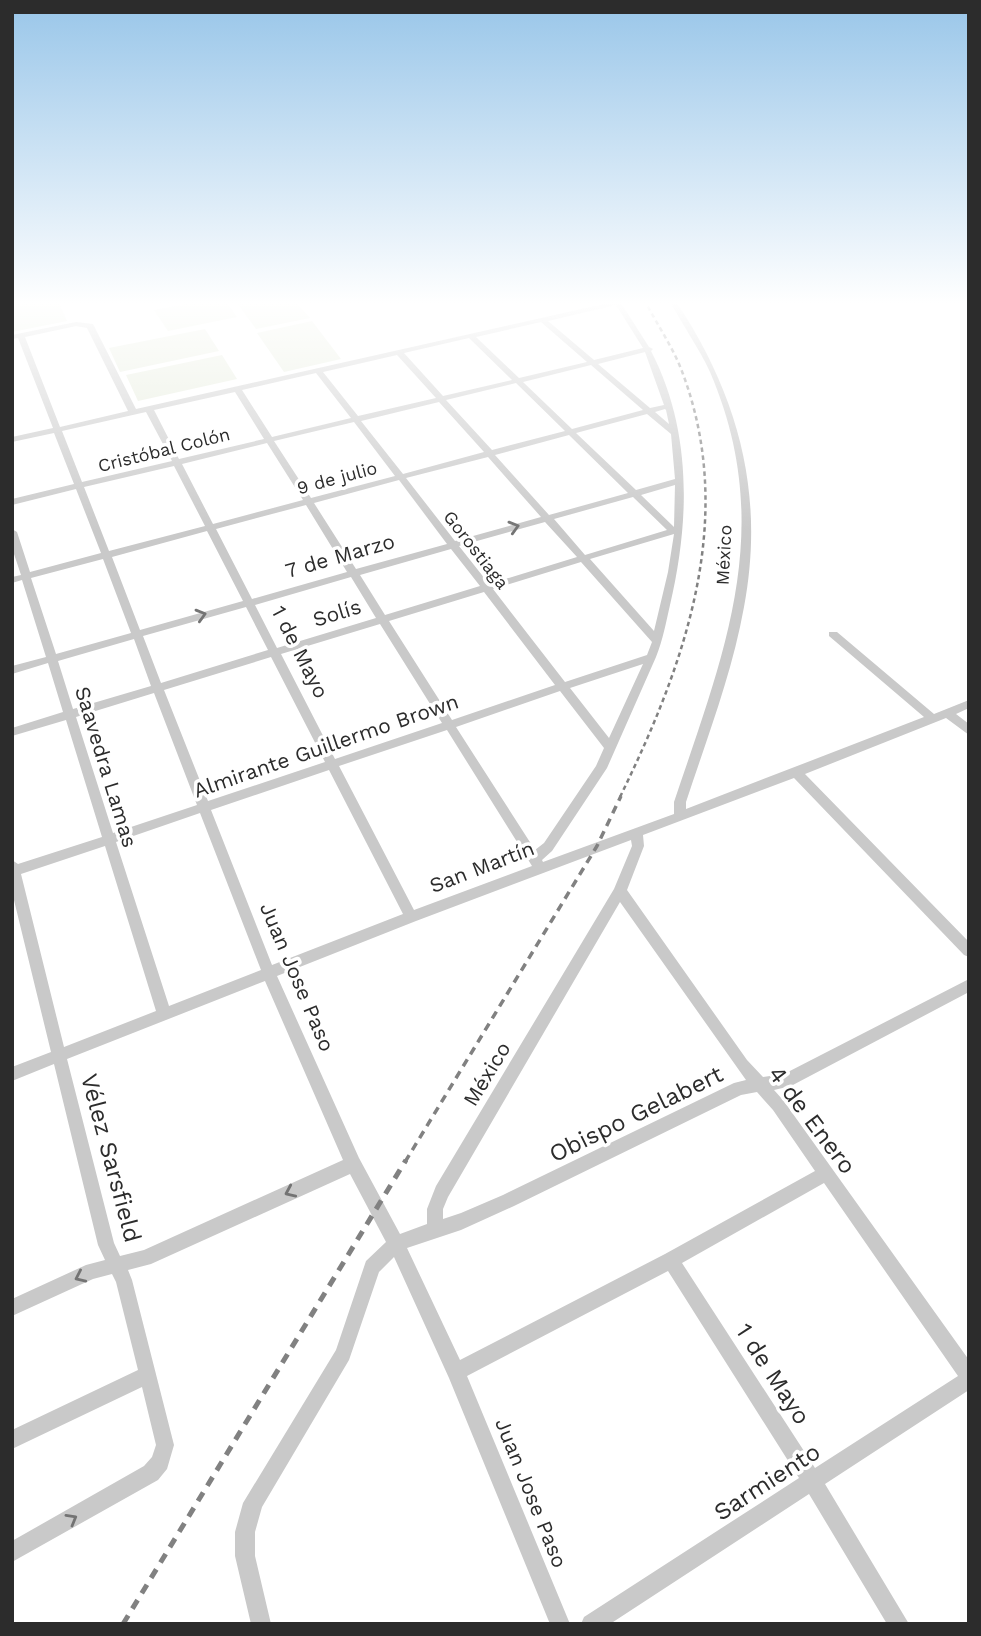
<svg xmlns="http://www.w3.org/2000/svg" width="981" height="1636" viewBox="0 0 981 1636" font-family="'Work Sans',sans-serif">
  <rect width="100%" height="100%" fill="#fff"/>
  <path fill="#e4ead9" d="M 12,303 L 59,303 L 67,321 L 12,332 Z
    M 189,303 L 227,303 L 237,317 L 168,331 L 154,310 Z
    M 237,303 L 297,303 L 310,318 L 256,329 Z
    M 312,321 L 341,359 L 284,372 L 257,333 Z
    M 205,329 L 219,351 L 120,372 L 109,348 Z
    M 222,355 L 237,379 L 138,401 L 126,375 Z"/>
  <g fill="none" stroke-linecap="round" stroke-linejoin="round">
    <path fill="#c9c9c9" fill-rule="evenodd" d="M 608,303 L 621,303 L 649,347 L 653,349 L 651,351 C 692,430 690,520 670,605 C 666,622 663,640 656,657 L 607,768 L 552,851 L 542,860 L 543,862 L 674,814 L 674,802 C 724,653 777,528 710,372 C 699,348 683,326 671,303 L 677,303 C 739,397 765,495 744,607 C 732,674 707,738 686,802 L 686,809 L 924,717 L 829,636 L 829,632 L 837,632 L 934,714 L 969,700 L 969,708 L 956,714 L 969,724 L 969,735 L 946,718 L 805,774 L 969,942 L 969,957 L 964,955 L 794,778 L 643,835 L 644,846 L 627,890 L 747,1060 L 763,1077 L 784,1074 L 969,979 L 969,992 L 791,1086 L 774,1090 L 783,1100 L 969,1360 L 969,1390 L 825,1484 L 909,1624 L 887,1624 L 809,1494 L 610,1624 L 581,1624 L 584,1617 L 799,1478 L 668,1271 L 467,1376 L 570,1624 L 550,1624 L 449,1378 L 394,1257 L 379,1272 L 349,1360 L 262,1507 L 255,1532 L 255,1556 L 271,1624 L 251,1624 L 235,1556 L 235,1532 L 243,1503 L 336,1350 L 366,1261 L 386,1242 L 350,1174 L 151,1264 L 128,1270 L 132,1280 L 174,1445 L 167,1469 L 158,1480 L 12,1562 L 12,1541 L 144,1466 L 152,1457 L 156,1445 L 142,1387 L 12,1449 L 12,1430 L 138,1370 L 116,1282 L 112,1274 L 93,1279 L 12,1316 L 12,1299 L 86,1265 L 105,1260 L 98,1245 L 54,1064 L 12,1081 L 12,1067 L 51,1052 L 12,892 L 12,860 L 18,864 L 102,837 L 66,720 L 12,736 L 12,728 L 63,712 L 48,663 L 12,674 L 12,666 L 46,657 L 22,580 L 12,583 L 12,577 L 21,575 L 12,548 L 12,529 L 17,532 L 30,572 L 101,553 L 76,489 L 12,505 L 12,499 L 74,484 L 54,433 L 12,442 L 12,437 L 53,428 L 18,338 L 12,339 L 12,335 L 76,322 L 93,324 L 136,409 ZM 616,305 L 643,348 L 594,360 L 548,321 ZM 541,322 L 587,362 L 519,378 L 476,337 ZM 76,326 L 87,328 L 128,411 L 60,427 L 25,337 ZM 469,338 L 512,380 L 443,396 L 404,353 ZM 645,352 L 664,405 L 650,408 L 598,364 ZM 397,355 L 436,398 L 358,416 L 323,372 ZM 591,365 L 643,410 L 572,429 L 523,382 ZM 316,373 L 351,418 L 272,437 L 242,390 ZM 516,383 L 565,431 L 492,450 L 446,400 ZM 235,392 L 264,439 L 179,459 L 154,410 ZM 439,402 L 484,452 L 403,474 L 361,421 ZM 665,409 L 666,410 L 669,424 L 655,412 ZM 146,412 L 172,461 L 82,482 L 62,431 ZM 647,414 L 671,434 L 675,479 L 636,490 L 576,433 ZM 354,422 L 395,476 L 311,498 L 274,441 ZM 569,435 L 628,493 L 549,515 L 495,455 ZM 267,443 L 303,500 L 213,524 L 182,464 ZM 488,457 L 541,517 L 455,541 L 406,478 ZM 174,466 L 205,526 L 109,551 L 84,487 ZM 399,480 L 447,544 L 356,569 L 314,503 ZM 675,485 L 674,527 L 641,495 ZM 633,497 L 667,530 L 585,555 L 554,519 ZM 306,505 L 347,572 L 252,599 L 216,529 ZM 545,522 L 577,557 L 489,584 L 459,546 ZM 207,531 L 243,601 L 140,630 L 112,557 ZM 674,534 L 668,572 L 654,631 L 590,559 ZM 451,549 L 480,586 L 385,615 L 360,575 ZM 103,559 L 131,633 L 56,654 L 31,578 ZM 581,562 L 652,642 L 647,655 L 565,682 L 493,589 ZM 351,577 L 376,618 L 277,648 L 255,605 ZM 484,592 L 555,685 L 452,720 L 389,621 ZM 246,607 L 268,650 L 161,683 L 143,636 ZM 380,624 L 442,723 L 335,759 L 281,654 ZM 134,639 L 151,686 L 73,709 L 58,661 ZM 271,657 L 325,762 L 208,801 L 164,690 ZM 643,664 L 609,738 L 570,688 ZM 560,691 L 604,748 L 596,766 L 544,843 L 535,850 L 456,727 ZM 154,693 L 197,805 L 113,833 L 76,717 ZM 447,730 L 532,866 L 414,910 L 339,766 ZM 329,770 L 403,914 L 272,965 L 211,810 ZM 200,813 L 261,970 L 169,1006 L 116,842 ZM 631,840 L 632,846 L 614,889 L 436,1186 L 427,1209 L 427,1224 L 400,1234 L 359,1158 L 277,976 L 416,921 ZM 105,846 L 156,1011 L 64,1047 L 21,874 ZM 620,902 L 746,1080 L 734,1083 L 503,1195 L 461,1213 L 443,1219 L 443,1209 L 448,1197 ZM 265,981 L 343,1160 L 144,1250 L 120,1256 L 114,1243 L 67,1059 ZM 757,1092 L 773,1110 L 815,1171 L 665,1254 L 460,1360 L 407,1248 L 461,1230 L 514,1206 L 741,1095 ZM 824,1183 L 958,1376 L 815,1468 L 682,1263 Z"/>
    <path stroke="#818181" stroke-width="2.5" stroke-dasharray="4.5 3.5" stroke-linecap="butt" d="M 620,797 C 685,664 737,520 683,374 C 674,349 658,326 646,303"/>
    <path stroke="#818181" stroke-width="3.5" stroke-dasharray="8 6" stroke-linecap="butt" d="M 405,1162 L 597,846 L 621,796"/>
    <path stroke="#818181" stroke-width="5" stroke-dasharray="10 8" stroke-linecap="butt" d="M 123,1624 L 406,1160"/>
  </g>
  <defs><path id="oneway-chevron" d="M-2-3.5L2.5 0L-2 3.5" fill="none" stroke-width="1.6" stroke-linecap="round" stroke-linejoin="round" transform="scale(1.75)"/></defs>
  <g stroke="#737373">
    <use href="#oneway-chevron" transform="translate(514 527) rotate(-16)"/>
    <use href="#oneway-chevron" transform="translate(201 615) rotate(-16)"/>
    <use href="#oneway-chevron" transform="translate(290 1192) rotate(156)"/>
    <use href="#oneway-chevron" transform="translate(80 1277) rotate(155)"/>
    <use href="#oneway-chevron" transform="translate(72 1519) rotate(-30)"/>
  </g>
  <linearGradient id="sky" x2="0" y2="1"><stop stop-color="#99c6e9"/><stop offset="0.57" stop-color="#fff"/><stop offset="1" stop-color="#fff" stop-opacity="0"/></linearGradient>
  <rect width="981" height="532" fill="url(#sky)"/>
  <g text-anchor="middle" stroke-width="7" stroke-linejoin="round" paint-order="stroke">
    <g font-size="18" fill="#2c2c2c" stroke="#fff">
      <text transform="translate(164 450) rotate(-14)" y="6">Cristóbal Colón</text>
      <text transform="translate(337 478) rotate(-15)" y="6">9 de julio</text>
      <text transform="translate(476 550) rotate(52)" y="6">Gorostiaga</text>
      <text transform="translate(724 555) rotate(-87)" y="6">México</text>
    </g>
    <g font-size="21" fill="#2c2c2c" stroke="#fff">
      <text transform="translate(340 556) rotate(-16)" y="7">7 de Marzo</text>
      <text transform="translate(337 613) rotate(-17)" y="7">Solís</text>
      <text transform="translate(300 652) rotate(63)" y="7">1 de Mayo</text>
      <text transform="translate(326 746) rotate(-19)" y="7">Almirante Guillermo Brown</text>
      <text transform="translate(106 767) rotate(73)" y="7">Saavedra Lamas</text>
      <text transform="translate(482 867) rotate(-21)" y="7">San Martín</text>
      <text transform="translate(297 977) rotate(67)" y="7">Juan Jose Paso</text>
      <text transform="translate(487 1074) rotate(-59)" y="7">México</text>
      <text transform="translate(531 1493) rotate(68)" y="7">Juan Jose Paso</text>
    </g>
    <g font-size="24" fill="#2c2c2c" stroke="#fff">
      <text transform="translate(636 1114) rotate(-26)" y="8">Obispo Gelabert</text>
      <text transform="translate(812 1120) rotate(53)" y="8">4 de Enero</text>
      <text transform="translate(111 1158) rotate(75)" y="8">Vélez Sarsfield</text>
      <text transform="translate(773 1374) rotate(57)" y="8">1 de Mayo</text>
      <text transform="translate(767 1482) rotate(-33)" y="8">Sarmiento</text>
    </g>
  </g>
  <rect width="981" height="1636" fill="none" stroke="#2c2c2c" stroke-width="28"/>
</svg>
